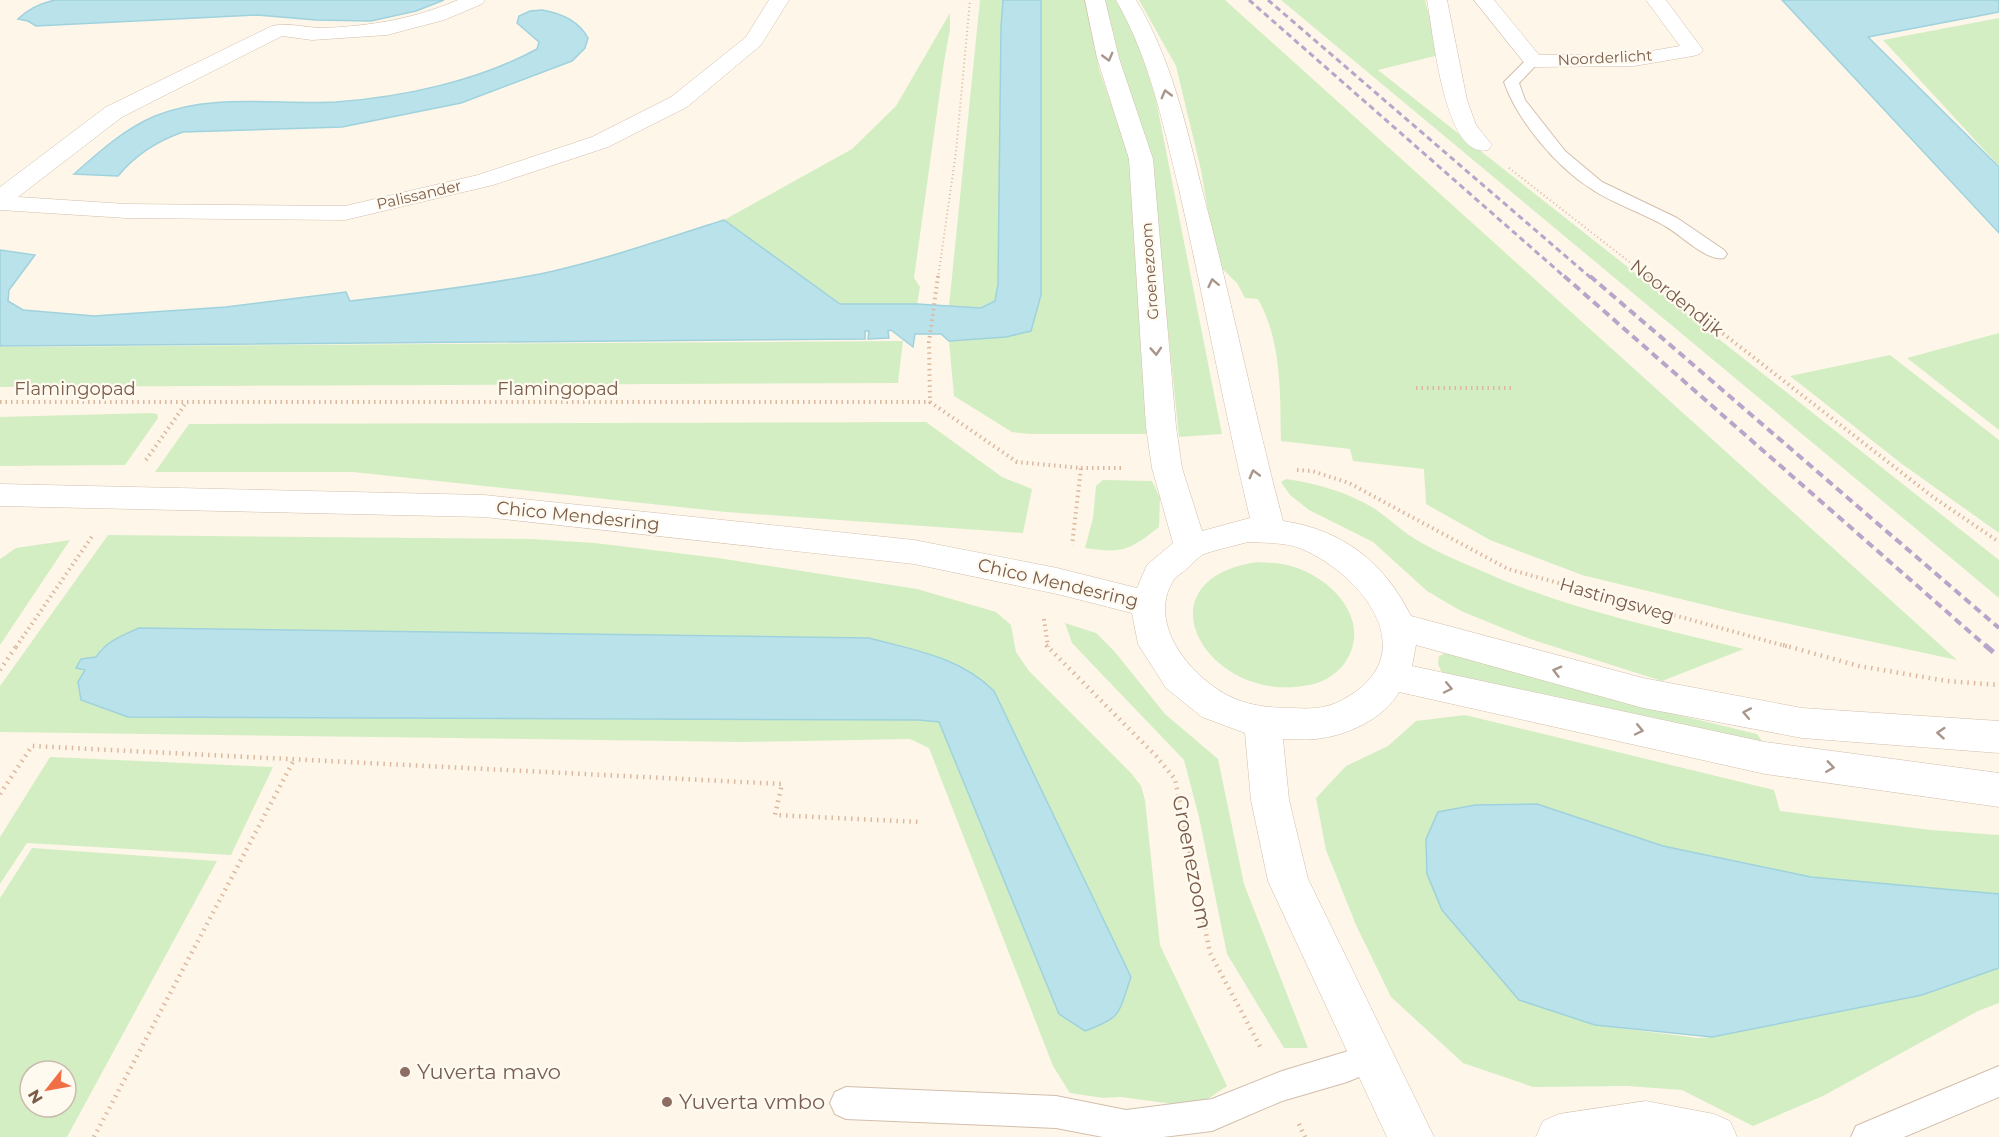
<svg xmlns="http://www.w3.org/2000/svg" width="1999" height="1137" viewBox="0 0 1999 1137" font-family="Montserrat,sans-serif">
  <rect width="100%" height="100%" fill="#fef6e8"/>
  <path fill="#d4eec4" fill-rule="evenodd" d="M 980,0 L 1003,0 L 1001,27 L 998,284 L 995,301 L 981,308 L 949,306 Z
    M 1041,0 L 1087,0 L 1099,69 L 1129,156 L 1142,318 L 1146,434 L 1030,434 L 1012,432 L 954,396 L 949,341 L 1006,337 L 1031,331 L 1041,295 Z
    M 1104,0 L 1117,0 L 1138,42 L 1156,100 L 1222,434 L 1179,437 L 1150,156 L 1128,96 Z
    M 1139,0 L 1225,0 L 1957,660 L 1738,613 L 1582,575 L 1490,540 L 1426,504 L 1424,469 L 1353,461 L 1350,449 L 1281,441 C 1280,393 1282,342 1258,299 L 1245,298 L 1237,283 L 1217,264 L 1201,170 L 1176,66 Z
    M 1281,0 L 1425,0 L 1439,55 L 1378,70 L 1999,560 L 1999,598 Z
    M 950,13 L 950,29 L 944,62 L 914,278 L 920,287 L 917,304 L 840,304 L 724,220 L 852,149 L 896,106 Z
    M 1999,18 L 1999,166 L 1883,40 Z
    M 1999,333 L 1999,430 L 1907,358 Z
    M 903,341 L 898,383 L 0,387 L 0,347 Z
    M 1890,355 L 1999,440 L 1999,533 L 1902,464 L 1790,376 Z
    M 151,413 L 157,414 L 158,418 L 125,465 L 0,466 L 0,417 Z
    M 926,422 L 1002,477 L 1032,489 L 1023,533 L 726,512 L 353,472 L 155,472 L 189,424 Z
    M 1286,479 C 1316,483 1346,492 1372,507 C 1386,516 1398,528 1412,537 C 1433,551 1459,561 1482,571 C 1566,609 1655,627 1744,649 L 1662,681 L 1530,639 L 1461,611 L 1427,591 L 1373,542 L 1309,510 L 1290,495 L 1281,482 Z
    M 1103,480 L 1152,481 L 1160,498 L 1159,527 C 1130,550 1122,554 1085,548 L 1093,518 L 1096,486 Z
    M 108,535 L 532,539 L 595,543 L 718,558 L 917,589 L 996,612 L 1011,625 L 1016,652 L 1029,671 L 1131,773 L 1141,786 L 1145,800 L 1160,945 L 1227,1086 L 1196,1107 L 1121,1097 L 1103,1098 L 1070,1093 L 1053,1066 L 929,748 L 910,739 L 743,742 L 0,732 L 0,686 ZM 139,628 L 869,638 L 946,659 L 939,722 L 920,720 L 128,717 L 83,669 L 96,657 L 102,648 Z
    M 70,540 L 0,645 L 0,646 L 0,559 L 16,548 Z
    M 1257,562 C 1271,563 1284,563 1297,568 C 1335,581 1371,622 1346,661 C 1339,673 1323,683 1309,685 C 1207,706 1135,580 1257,562 Z
    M 1065,623 L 1096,633 L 1115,652 L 1165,714 L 1218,759 L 1244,884 L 1308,1048 L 1284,1048 L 1227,954 L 1199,817 L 1184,760 L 1072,643 Z
    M 1448,652 L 1678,715 L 1757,734 L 1770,753 L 1442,673 L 1438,664 L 1439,656 Z
    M 1465,715 L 1774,790 L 1780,811 L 1931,830 L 1999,835 L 1999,894 L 1811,877 L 1663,846 L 1537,804 L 1519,1000 L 1595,1025 L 1699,1038 L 1712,1037 L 1922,995 L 1999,968 L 1999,1003 L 1978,1011 L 1823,1096 L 1753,1126 L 1682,1090 L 1627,1086 L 1533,1087 L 1463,1063 L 1391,997 L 1356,925 L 1326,850 L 1316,798 L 1346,766 L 1388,746 L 1416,721 Z
    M 50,757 L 273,767 L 231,855 L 27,843 L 0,884 L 0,837 Z
    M 32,848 L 217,861 L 67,1137 L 0,1137 L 0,898 ZM 30,1071 L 66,1071 L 66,1107 L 30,1107 Z"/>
  <path fill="#bae2ea" stroke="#9fd2dd" stroke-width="1.5" d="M 55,0 L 444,0 L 416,11 L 371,21 L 316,20 L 257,15 L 36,26 L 28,21 L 18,19 C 29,8 41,3 55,0 Z
    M 1003,0 L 1041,0 L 1041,295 L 1031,331 L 1006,337 L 949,341 L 941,334 L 915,334 L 913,347 L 891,330 L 888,331 L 889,338 L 868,339 L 869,331 L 865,331 L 865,339 L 0,346 L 0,250 L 35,255 L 9,290 L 8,301 L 23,310 L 94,316 L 226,307 L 346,292 L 350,301 C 413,294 477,286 540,274 C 602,261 663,239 724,220 L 840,304 L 917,304 L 981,308 L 995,301 L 998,284 L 1001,27 Z
    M 1782,0 L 1999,0 L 1999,12 L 1868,37 L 1999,167 L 1999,233 Z
    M 542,10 C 560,13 579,21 588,38 L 585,48 L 572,61 L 461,103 L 342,127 L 183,132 C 157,141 136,154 118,176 L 74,174 C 99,152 124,129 155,116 C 212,93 276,105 336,102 C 403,97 478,81 537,49 L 539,42 L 517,23 L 519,16 L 530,11 Z
    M 139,628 L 869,638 C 914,650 960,657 994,691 L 1131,977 C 1118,1014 1123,1017 1085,1031 L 1059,1014 L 939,722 L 919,720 L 128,717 L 81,700 L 78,682 L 85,670 L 76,668 L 81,659 L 96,657 C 107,641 121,636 139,628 Z
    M 1537,804 L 1663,846 L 1811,877 L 1999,894 L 1999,968 L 1922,995 L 1712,1037 L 1595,1025 L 1519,1000 L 1442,910 L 1427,874 L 1426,839 L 1438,812 L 1475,805 Z"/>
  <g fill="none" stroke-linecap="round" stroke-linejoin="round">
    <g stroke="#d2beac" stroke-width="2">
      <path id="service" d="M 1533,57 L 1540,61 L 1519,83 L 1525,100 L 1565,151 L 1602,182 L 1677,218 L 1724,250 L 1727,254 L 1724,258 C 1707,262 1680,234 1665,226 C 1641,212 1613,204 1590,188 C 1556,166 1517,120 1504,82 L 1528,58 Z
        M 1372,1041 L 1383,1045 L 1387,1056 L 1383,1067 L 1347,1082 L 1282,1101 L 1212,1131 L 1163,1137 L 1103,1137 L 1056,1128 L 846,1119 L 835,1114 L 830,1103 L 835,1092 L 846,1087 L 1056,1096 L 1126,1110 L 1212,1099 L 1282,1071 L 1345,1052 Z
        M 1999,1066 L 1999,1097 L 1904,1137 L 1851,1137 L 1856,1126 Z"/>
    </g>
    <g stroke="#d2beac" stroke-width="1">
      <path id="minor" d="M 458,0 L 485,0 L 482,4 L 444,20 L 387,35 L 312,40 L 282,36 L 122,117 L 18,197 L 126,204 L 345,206 L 478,175 L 592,137 L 671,97 L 746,37 L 769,0 L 789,0 L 761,45 L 687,107 L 608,147 L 493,185 L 345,220 L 126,218 L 0,210 L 0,187 L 106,107 L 272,26 C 288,22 306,28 323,28 C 371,26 414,19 458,0 Z
        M 1427,0 L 1447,0 L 1467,100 L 1476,125 L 1492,145 L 1488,150 C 1444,161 1433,30 1427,0 Z
        M 1474,0 L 1494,0 L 1539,55 L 1634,54 L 1680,46 L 1646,0 L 1666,0 L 1703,50 L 1700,54 L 1693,56 L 1634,66 L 1533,67 L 1526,65 Z
        M 1646,1101 L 1714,1114 L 1730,1121 L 1737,1137 L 1536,1137 L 1543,1121 L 1559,1114 Z"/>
    </g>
    <g stroke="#d2beac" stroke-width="1">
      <path id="tertiary" d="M 1085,0 L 1105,0 L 1119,58 L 1153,159 L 1176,427 L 1182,468 L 1202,531 L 1250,518 C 1224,409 1204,299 1179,189 C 1163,124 1150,59 1116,0 L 1136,0 C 1172,60 1186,126 1203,193 C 1232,302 1254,412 1283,521 C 1343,530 1384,562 1411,616 L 1643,678 L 1802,708 L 1999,721 L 1999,753 L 1802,738 L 1643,708 L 1416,645 L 1412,666 L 1765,742 L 1999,773 L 1999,807 L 1765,774 L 1399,692 C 1384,719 1346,736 1316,739 C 1305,740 1294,739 1283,739 L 1289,800 L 1308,879 L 1434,1137 L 1387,1137 L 1268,881 L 1251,800 L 1245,733 L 1202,717 L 1166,688 L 1138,644 L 1132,613 L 1057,594 L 914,564 L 484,517 L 0,506 L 0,484 L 484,495 L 914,540 L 1057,568 L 1137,588 L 1147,565 L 1173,543 L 1152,468 L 1146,427 L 1129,159 L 1097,58 ZM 1248,542 C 1265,543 1285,542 1302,549 C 1364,576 1426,656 1342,700 C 1326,709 1310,709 1293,708 C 1270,708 1248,706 1227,695 C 1190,675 1147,624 1173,581 C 1176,576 1183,572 1187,569 C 1192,564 1198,557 1204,554 C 1218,549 1234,546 1248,542 Z"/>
    </g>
    <path stroke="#dcb89f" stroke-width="2" stroke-dasharray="1 3" stroke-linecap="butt" d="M 1509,168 L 1650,278
      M 938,278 L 956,152 L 970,0"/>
    <path stroke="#dcb89f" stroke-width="4" stroke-dasharray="1.5 4" stroke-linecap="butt" d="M 938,276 L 929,342 L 930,402 L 1017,462 L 1081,468 L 1072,545
      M 1649,276 L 1933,497 L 1999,542
      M 1416,388 L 1513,388
      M 0,402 L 930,402
      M 146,460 L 186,403
      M 1081,468 L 1125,468
      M 1297,470 L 1312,471 L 1349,483 L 1508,569 L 1789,647
      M 1044,619 L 1048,647
      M 16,647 L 93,535"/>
    <path stroke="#dcb89f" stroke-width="4.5" stroke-dasharray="1.5 5" stroke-linecap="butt" d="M 1046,645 L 1156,756 L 1175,779 L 1210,953 L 1262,1050
      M 1783,645 L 1859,666 L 1947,681 L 1999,685
      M 0,670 L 17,645
      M 0,794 L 32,746 L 782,784 L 775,815 L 919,822
      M 1299,1124 L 1305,1137
      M 94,1137 L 295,758"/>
    <use href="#service" fill="#fff" fill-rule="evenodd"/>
    <use href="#minor" fill="#fff" fill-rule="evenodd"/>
    <use href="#tertiary" fill="#fff" fill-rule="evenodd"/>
    <path stroke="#b9a4ca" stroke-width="3" stroke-dasharray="6 4" stroke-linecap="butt" d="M 1249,0 L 1566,278
      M 1268,0 L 1591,278"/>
    <path stroke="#b9a4ca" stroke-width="4" stroke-dasharray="8 5" stroke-linecap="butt" d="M 1564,276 L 1987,647
      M 1590,276 L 1999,628"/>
    <path stroke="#b9a4ca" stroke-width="5" stroke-dasharray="11 8" stroke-linecap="butt" d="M 1985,645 L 1999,657"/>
  </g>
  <defs><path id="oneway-chevron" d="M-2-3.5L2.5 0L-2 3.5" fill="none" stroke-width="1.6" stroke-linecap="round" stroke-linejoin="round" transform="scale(1.5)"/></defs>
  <g stroke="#a99589">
    <use href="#oneway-chevron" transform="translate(1108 57) rotate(75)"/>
    <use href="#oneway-chevron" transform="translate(1166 94) rotate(-105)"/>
    <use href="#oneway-chevron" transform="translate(1213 283) rotate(-102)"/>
    <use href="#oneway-chevron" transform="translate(1156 351) rotate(86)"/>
    <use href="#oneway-chevron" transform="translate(1254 474) rotate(-105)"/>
    <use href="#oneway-chevron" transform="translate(1557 671) rotate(-165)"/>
    <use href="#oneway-chevron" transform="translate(1448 688) rotate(12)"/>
    <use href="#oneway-chevron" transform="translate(1747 713) rotate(-169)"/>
    <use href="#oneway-chevron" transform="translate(1639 730) rotate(12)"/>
    <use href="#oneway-chevron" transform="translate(1941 733) rotate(-176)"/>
    <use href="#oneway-chevron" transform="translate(1830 767) rotate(8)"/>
  </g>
  <g fill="#8d6e63" stroke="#fffaf0" stroke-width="2">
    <circle cx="405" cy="1072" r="6"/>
    <circle cx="667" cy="1102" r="6"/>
  </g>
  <g text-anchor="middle" stroke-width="4.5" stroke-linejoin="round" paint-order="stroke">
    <g font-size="15" fill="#7b5c49" stroke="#fffaf0">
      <text transform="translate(1605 58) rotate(-3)" y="5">Noorderlicht</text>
      <text transform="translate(419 195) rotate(-13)" y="5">Palissander</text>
      <text transform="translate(1150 271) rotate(-94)" y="5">Groenezoom</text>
    </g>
    <g font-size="18" fill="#7b5c49" stroke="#fffaf0">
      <text transform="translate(1677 298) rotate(38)" y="6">Noordendijk</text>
      <text x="75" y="395">Flamingopad</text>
      <text x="558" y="395">Flamingopad</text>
      <text transform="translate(578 516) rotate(6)" y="6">Chico Mendesring</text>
      <text transform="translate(1058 583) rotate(13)" y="6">Chico Mendesring</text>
      <text transform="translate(1617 600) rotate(16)" y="6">Hastingsweg</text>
    </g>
    <g font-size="21" fill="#7b5c49" stroke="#fffaf0">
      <text transform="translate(1192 862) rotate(79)" y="7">Groenezoom</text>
    </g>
    <g font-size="21" fill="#785e54" stroke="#fffaf0" text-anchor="start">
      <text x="417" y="1079">Yuverta mavo</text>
      <text x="679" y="1109">Yuverta vmbo</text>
    </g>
  </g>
  <g transform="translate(48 1089) rotate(239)"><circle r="28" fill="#fffaf0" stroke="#cabbad" stroke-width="1.5"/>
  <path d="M0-4.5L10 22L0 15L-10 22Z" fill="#f16f44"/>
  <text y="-9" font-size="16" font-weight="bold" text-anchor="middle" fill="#7b5c49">N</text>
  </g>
</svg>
